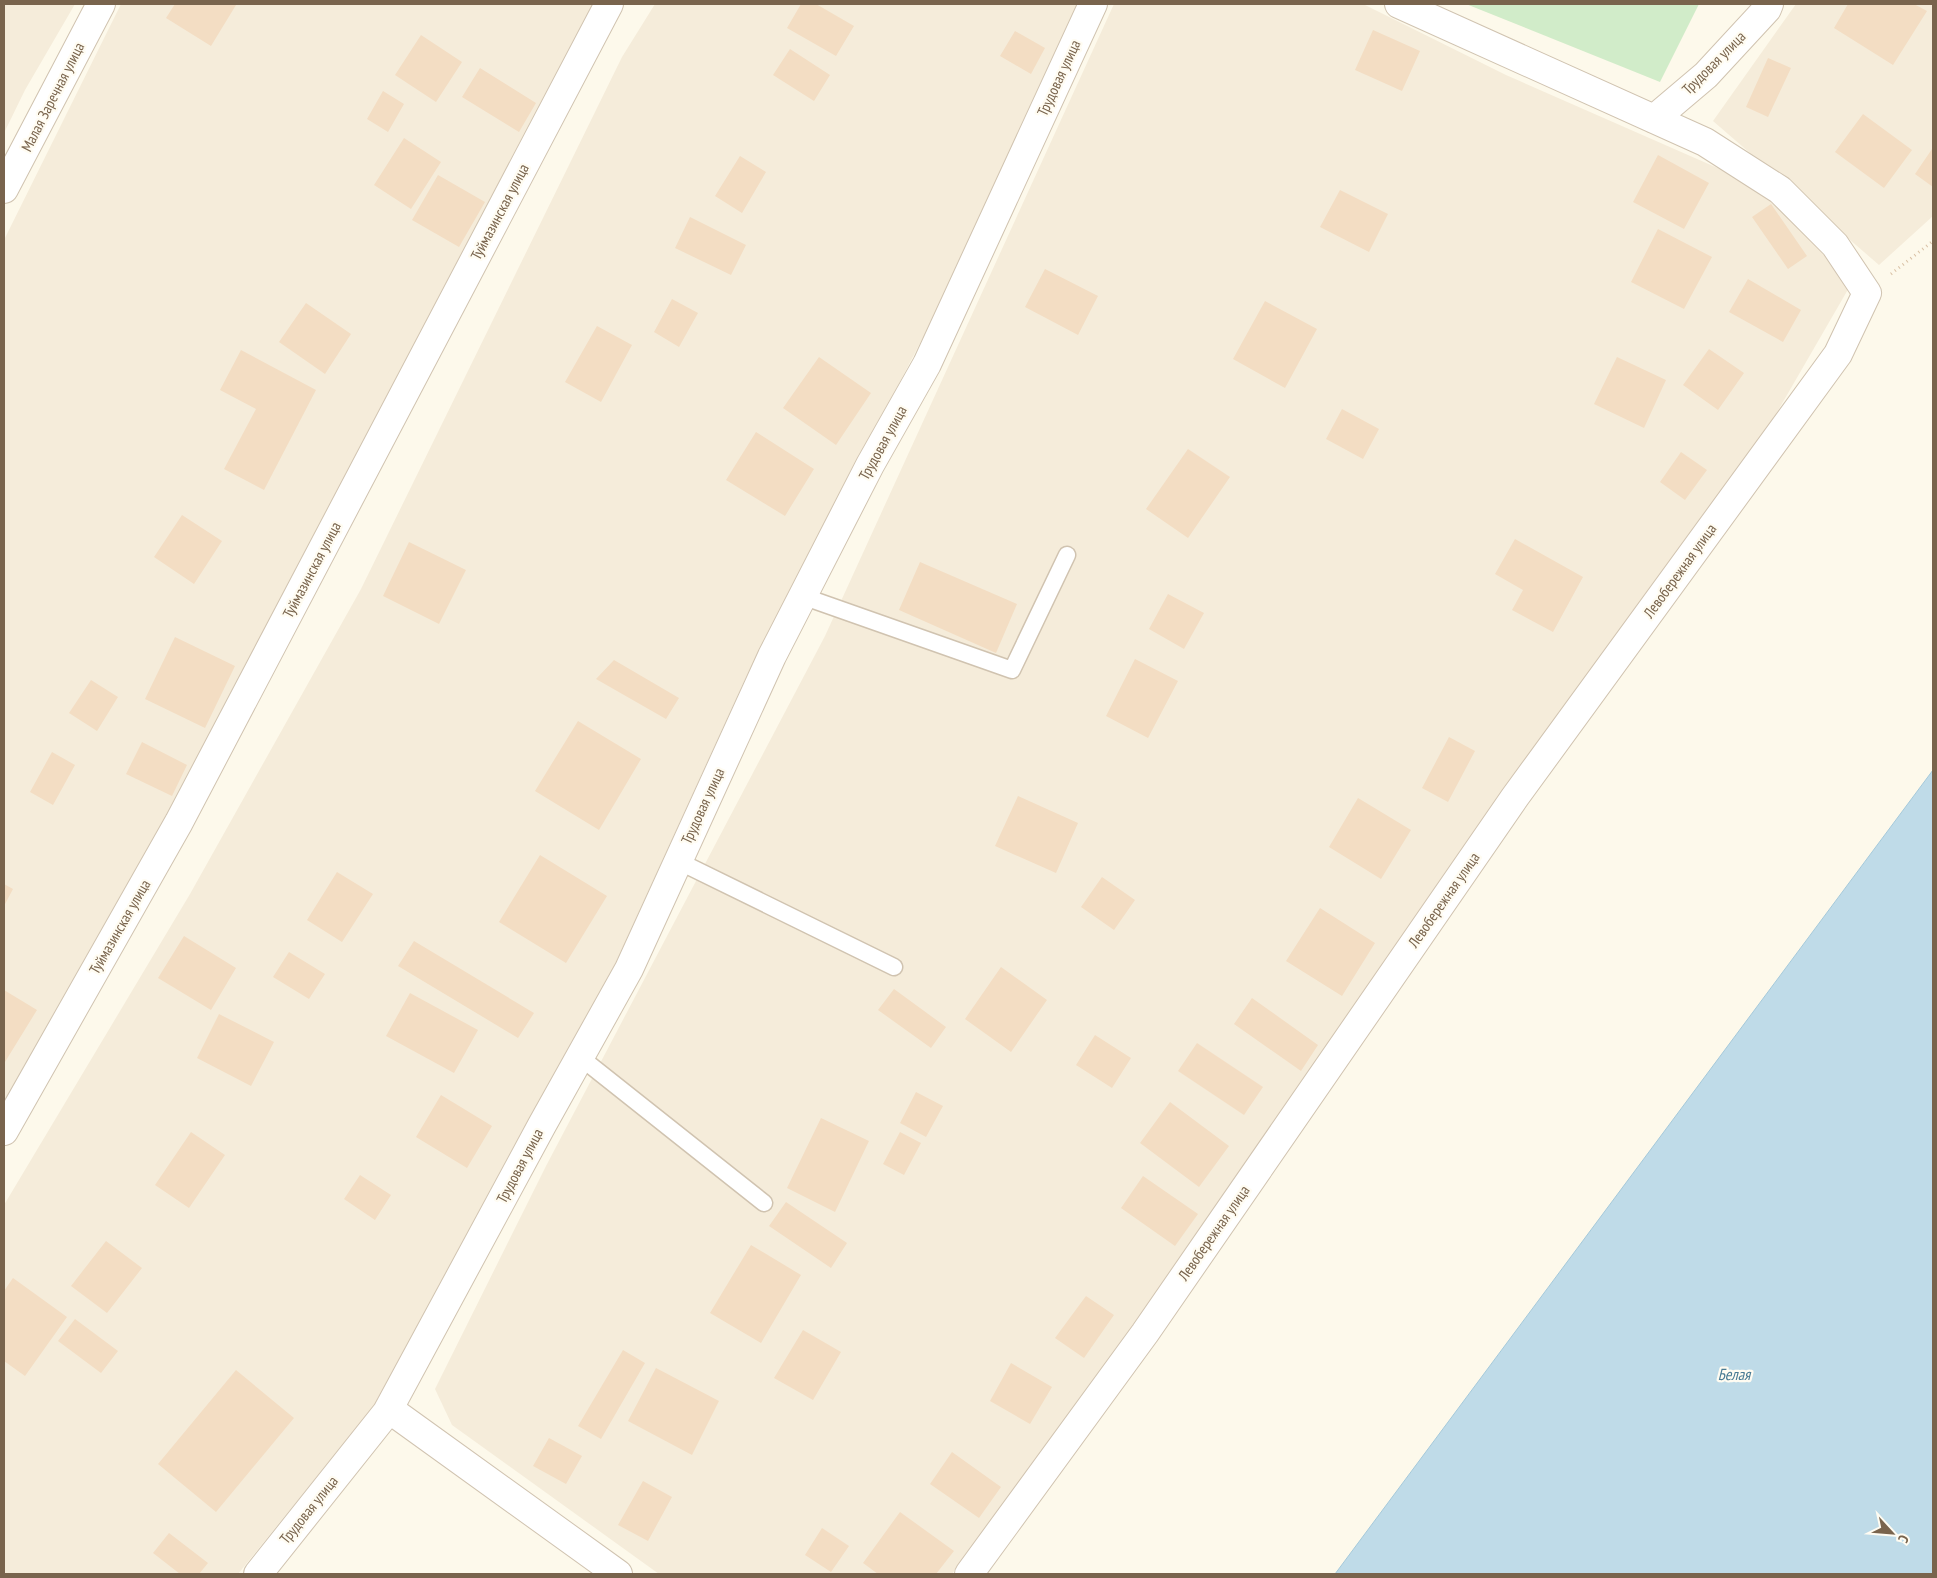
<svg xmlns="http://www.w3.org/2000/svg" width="1937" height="1578" viewBox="0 0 1937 1578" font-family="'PT Sans Narrow',sans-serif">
  <rect width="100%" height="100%" fill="#fdf9eb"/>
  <path fill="#f5ecda" d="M 4,4 L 75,4 L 25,90 L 4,133 Z
    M 121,4 L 600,4 L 314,541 L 247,661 L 121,907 L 4,1108 L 4,240 Z
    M 655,4 L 1078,4 L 943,299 L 745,679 L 601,995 L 377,1402 L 238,1574 L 4,1574 L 4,1205 L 190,894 L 361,589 L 622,57 Z
    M 1114,4 L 1363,4 L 1506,75 L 1770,191 L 1850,286 L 1758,445 L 1596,662 L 1133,1329 L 952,1574 L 659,1574 L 452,1425 L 435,1389 L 546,1166 L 825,636 Z
    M 1796,4 L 1933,4 L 1933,216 L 1879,265 L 1713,121 Z"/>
  <path fill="#d1ecc9" d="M 1466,4 L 1699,4 L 1660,82 Z"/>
  <path fill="#bfdbe8" stroke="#a5c9da" d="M 1933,770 L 1933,1574 L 1335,1574 Z"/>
  <path fill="#f3ddc3" d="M 175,4 L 234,4 L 236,5 L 211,46 L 166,18 Z
    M 801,4 L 816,4 L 854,26 L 836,56 L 787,28 Z
    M 1848,4 L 1914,4 L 1927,11 L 1893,65 L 1834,28 Z
    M 1373,30 L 1420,51 L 1402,91 L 1355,70 Z
    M 1015,31 L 1045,48 L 1031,74 L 1000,56 Z
    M 421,35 L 462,62 L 436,102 L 395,75 Z
    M 790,49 L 830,75 L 814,101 L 773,75 Z
    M 1768,58 L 1791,68 L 1768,117 L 1746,107 Z
    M 480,68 L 536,103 L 519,132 L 462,97 Z
    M 383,91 L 404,104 L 388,132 L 367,119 Z
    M 1863,114 L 1912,150 L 1884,188 L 1835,152 Z
    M 404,138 L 441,162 L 411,209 L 374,185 Z
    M 1932,149 L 1933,150 L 1933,187 L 1915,174 Z
    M 1658,155 L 1709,183 L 1684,229 L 1633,202 Z
    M 740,156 L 766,172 L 742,213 L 715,196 Z
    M 438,175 L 485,202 L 459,247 L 412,220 Z
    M 1340,190 L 1388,214 L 1369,252 L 1320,227 Z
    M 1771,204 L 1807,256 L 1788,269 L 1752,217 Z
    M 690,217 L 746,245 L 731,275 L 675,248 Z
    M 1658,229 L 1712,257 L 1684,309 L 1631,282 Z
    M 1045,269 L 1098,296 L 1078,335 L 1025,307 Z
    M 1748,279 L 1801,310 L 1783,342 L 1729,312 Z
    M 672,299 L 698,313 L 679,347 L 654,332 Z
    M 1265,301 L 1317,329 L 1285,388 L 1233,359 Z
    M 306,303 L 351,334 L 325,374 L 279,342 Z
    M 597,326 L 632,345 L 601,402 L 565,382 Z
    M 1709,349 L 1744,373 L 1718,410 L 1683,385 Z
    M 241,350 L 316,390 L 264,490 L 224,469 L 256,409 L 220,390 Z
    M 819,357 L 871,393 L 836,445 L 783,408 Z
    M 1617,357 L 1666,380 L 1644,428 L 1594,404 Z
    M 1342,409 L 1379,429 L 1363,459 L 1326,439 Z
    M 756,432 L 814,469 L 785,516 L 726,480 Z
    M 1188,449 L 1230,477 L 1188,538 L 1146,509 Z
    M 1681,452 L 1707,470 L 1685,500 L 1660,482 Z
    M 182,515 L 222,541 L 194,584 L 154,557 Z
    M 1515,539 L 1583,577 L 1553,632 L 1512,610 L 1523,590 L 1495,574 Z
    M 409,542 L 466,570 L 439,624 L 383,596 Z
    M 920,562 L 1017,604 L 996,653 L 899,610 Z
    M 1168,594 L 1204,613 L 1184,649 L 1149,629 Z
    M 175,637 L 235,666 L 205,728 L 145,699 Z
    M 1135,659 L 1178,681 L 1148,738 L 1106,716 Z
    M 614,660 L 679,698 L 666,719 L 596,679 Z
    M 91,680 L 118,697 L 97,731 L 69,713 Z
    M 578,721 L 641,759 L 599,830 L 535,791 Z
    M 1449,737 L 1475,751 L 1448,802 L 1422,788 Z
    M 142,742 L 187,765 L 172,796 L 126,774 Z
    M 52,752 L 75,765 L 53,805 L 30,792 Z
    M 1018,796 L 1078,823 L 1056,873 L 995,846 Z
    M 1358,798 L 1411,830 L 1381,879 L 1329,847 Z
    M 540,855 L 607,896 L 566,963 L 499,922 Z
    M 337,872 L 373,894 L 342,942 L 307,920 Z
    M 1102,877 L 1135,900 L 1114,930 L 1081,907 Z
    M 4,884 L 13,889 L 4,906 Z
    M 1320,908 L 1375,943 L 1342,996 L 1286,961 Z
    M 184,936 L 236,968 L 211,1010 L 158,978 Z
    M 414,941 L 534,1013 L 518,1038 L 398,966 Z
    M 289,952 L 325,974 L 309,999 L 273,977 Z
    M 1001,967 L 1047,1000 L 1011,1052 L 965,1019 Z
    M 894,989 L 946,1027 L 931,1048 L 878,1010 Z
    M 4,990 L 37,1010 L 5,1062 L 4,1061 Z
    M 410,993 L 478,1030 L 454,1073 L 386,1036 Z
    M 1252,998 L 1318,1045 L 1301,1071 L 1234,1024 Z
    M 219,1014 L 274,1042 L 251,1086 L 197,1058 Z
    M 1095,1035 L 1131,1058 L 1112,1088 L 1076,1065 Z
    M 1197,1043 L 1263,1087 L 1244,1115 L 1178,1071 Z
    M 916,1092 L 943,1106 L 926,1137 L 900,1123 Z
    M 441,1095 L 492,1126 L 467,1168 L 416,1137 Z
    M 1170,1102 L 1229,1146 L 1199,1187 L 1140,1143 Z
    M 821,1118 L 869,1141 L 835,1212 L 787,1188 Z
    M 191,1132 L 225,1155 L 189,1208 L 155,1185 Z
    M 900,1132 L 921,1143 L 904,1175 L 883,1164 Z
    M 360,1175 L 391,1195 L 375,1220 L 344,1199 Z
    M 1143,1176 L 1198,1214 L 1175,1246 L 1121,1208 Z
    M 786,1202 L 847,1243 L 831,1268 L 769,1226 Z
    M 106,1241 L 142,1268 L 107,1313 L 71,1286 Z
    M 751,1245 L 801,1275 L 761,1343 L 710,1313 Z
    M 13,1278 L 67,1317 L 25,1376 L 4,1361 L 4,1291 Z
    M 1086,1296 L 1114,1315 L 1084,1358 L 1055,1338 Z
    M 75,1319 L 118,1351 L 101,1373 L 58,1341 Z
    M 803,1330 L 841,1352 L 813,1400 L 774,1378 Z
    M 623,1350 L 645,1363 L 601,1439 L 578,1426 Z
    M 1011,1363 L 1052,1387 L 1030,1424 L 990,1401 Z
    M 656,1368 L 719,1401 L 692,1455 L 628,1421 Z
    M 236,1370 L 294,1418 L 216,1512 L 158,1464 Z
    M 549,1438 L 582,1456 L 566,1484 L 533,1466 Z
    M 952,1452 L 1001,1487 L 979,1518 L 930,1484 Z
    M 643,1481 L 672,1497 L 648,1541 L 618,1525 Z
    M 900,1512 L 954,1551 L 936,1574 L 878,1574 L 863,1563 Z
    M 822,1528 L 849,1546 L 831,1572 L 805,1555 Z
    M 169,1533 L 208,1563 L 199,1574 L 180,1574 L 153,1553 Z"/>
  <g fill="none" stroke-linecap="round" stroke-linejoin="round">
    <g stroke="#d0c3b0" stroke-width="19">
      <path id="service" d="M 802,596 L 1012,670 L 1067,555
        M 678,861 L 894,967
        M 580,1057 L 764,1203"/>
    </g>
    <g stroke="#d0c3b0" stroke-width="30">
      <path id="minor" d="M 1654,119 L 1706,75 L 1767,9 L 1769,4
        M 4,189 L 101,4
        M 4,1131 L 179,822 L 609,4
        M 389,1409 L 618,1574
        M 258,1574 L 387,1412 L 542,1125 L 629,969 L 772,656 L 870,465 L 927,364 L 1093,4
        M 969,1574 L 1145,1333 L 1515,797 L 1838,354 L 1867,293 L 1835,245 L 1780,190 L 1705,142 L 1399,4"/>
    </g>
    <path stroke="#d9c1a5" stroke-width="3" stroke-dasharray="1 4" stroke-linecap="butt" d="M 1891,274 L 1933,241"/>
    <use href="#service" stroke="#fff" stroke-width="16"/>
    <use href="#minor" stroke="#fff" stroke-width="28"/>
  </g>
  <g text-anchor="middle" stroke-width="4.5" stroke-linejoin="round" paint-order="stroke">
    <g font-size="15" fill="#79644d" stroke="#fffcf2">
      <text transform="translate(1714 63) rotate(-45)" y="5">Трудовая улица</text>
      <text transform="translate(1059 78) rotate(-65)" y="5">Трудовая улица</text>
      <text transform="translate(53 97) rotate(-63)" y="5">Малая Заречная улица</text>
      <text transform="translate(500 212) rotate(-62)" y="5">Туймазинская улица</text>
      <text transform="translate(883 443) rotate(-61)" y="5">Трудовая улица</text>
      <text transform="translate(312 570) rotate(-62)" y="5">Туймазинская улица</text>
      <text transform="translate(1680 571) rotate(-54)" y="5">Левобережная улица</text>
      <text transform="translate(703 806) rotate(-65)" y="5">Трудовая улица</text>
      <text transform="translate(1444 900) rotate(-55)" y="5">Левобережная улица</text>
      <text transform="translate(120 927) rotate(-60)" y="5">Туймазинская улица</text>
      <text transform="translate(520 1166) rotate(-62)" y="5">Трудовая улица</text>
      <text transform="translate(1214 1233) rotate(-55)" y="5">Левобережная улица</text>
      <text transform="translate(309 1510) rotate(-51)" y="5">Трудовая улица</text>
    </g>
    <g font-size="16" font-style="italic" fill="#497b94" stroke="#fffcf2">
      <text x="1734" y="1380">Белая</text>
    </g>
  </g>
  <rect width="1937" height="1578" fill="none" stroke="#79644d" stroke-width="10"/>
  <g transform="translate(1892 1533) rotate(116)" stroke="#fffcf2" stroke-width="4" paint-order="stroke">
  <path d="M0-4L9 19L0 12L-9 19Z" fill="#79644d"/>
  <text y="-8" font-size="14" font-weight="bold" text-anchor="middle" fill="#79644d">С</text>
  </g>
</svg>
